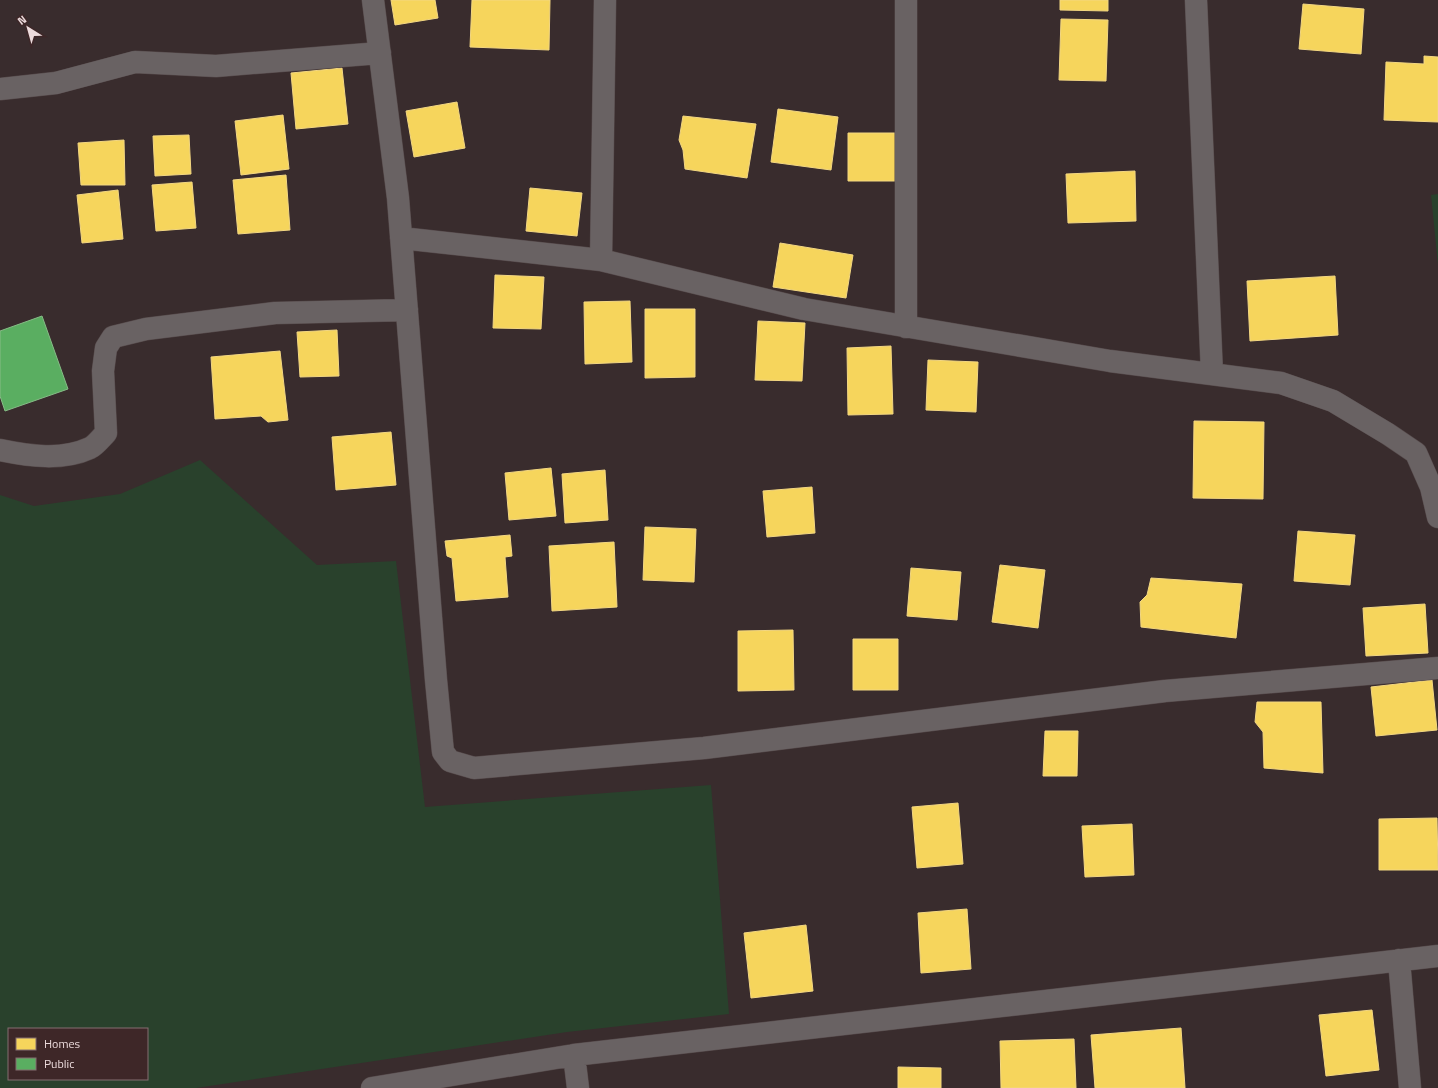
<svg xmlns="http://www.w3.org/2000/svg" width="1438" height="1088" viewBox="0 0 1438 1088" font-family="'Titillium Web',sans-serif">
  <rect width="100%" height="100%" fill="#392c2d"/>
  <path fill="#29412c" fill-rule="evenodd" d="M 1438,194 L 1438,265 L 1431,195 Z
    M 200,460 L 317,565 L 396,561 L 425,807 L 711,785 L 729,1014 L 567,1032 L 196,1088 L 0,1088 L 0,495 L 34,506 L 120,494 ZM 9,1029 L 147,1029 L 147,1079 L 9,1079 Z"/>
  <path fill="#f6d55c" stroke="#f3d782" d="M 391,0 L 435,0 L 438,18 L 395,25 Z
    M 472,0 L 550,0 L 549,50 L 470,47 Z
    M 1060,0 L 1108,0 L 1108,11 L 1060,10 Z
    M 1303,4 L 1364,9 L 1361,54 L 1299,49 Z
    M 1061,19 L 1108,20 L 1106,81 L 1059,80 Z
    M 1424,56 L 1438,57 L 1438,122 L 1384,120 L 1386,62 L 1424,64 Z
    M 342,68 L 348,124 L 296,129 L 291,73 Z
    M 457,102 L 465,148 L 414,157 L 406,111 Z
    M 778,109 L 838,117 L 831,170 L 771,162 Z
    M 283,115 L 289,169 L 241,175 L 235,121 Z
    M 683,116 L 756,124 L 747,178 L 685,169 L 683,150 L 679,140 Z
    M 848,133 L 897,133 L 897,181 L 848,181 Z
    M 189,135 L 191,174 L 155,176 L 153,136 Z
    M 124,140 L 125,185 L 81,185 L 78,143 Z
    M 1135,171 L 1136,221 L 1068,223 L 1066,174 Z
    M 286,175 L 290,230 L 238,234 L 233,180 Z
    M 192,182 L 196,228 L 156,231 L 152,185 Z
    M 530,188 L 582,193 L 577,236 L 526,231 Z
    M 118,190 L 123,239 L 82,243 L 77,195 Z
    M 780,243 L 853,255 L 846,298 L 773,287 Z
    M 495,275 L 544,277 L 541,329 L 493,328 Z
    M 1335,276 L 1338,335 L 1250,341 L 1247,281 Z
    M 630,301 L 632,362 L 585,364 L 584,302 Z
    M 645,309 L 695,309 L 695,377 L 645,378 Z
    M 758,321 L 805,323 L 802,381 L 755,380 Z
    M 337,330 L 339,376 L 300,377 L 297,332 Z
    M 891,346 L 893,414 L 848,415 L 847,348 Z
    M 280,351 L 288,420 L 268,422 L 261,416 L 215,419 L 211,357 Z
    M 928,360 L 978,362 L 976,412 L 926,410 Z
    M 1194,421 L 1264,422 L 1263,499 L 1193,498 Z
    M 391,432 L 396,485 L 336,490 L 332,437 Z
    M 551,468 L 556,516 L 509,520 L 505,473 Z
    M 605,470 L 608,520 L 565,523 L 562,474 Z
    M 812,487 L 815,533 L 767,537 L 763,491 Z
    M 645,527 L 696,529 L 694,582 L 643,580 Z
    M 1298,531 L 1355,535 L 1350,585 L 1294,581 Z
    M 510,535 L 512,556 L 505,557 L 508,597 L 456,601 L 452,558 L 447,556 L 445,541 Z
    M 614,542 L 617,607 L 552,611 L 549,546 Z
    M 1000,565 L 1045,570 L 1038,628 L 992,622 Z
    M 911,568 L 961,572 L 957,620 L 907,616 Z
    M 1151,578 L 1242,584 L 1236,638 L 1141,627 L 1140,602 L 1147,595 Z
    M 1425,604 L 1428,653 L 1366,656 L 1363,608 Z
    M 793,630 L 794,690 L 738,691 L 738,631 Z
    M 853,639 L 898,639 L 898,690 L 853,690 Z
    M 1432,680 L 1437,730 L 1376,736 L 1371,687 Z
    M 1257,702 L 1321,702 L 1323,773 L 1264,768 L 1263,732 L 1255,722 Z
    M 1045,731 L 1078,731 L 1077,776 L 1043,776 Z
    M 958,803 L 963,864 L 917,868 L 912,807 Z
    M 1437,818 L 1438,870 L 1379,870 L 1379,819 Z
    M 1132,824 L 1134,875 L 1085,877 L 1082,826 Z
    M 967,909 L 971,969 L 921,973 L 918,913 Z
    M 806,925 L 813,991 L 751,998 L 744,933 Z
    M 1372,1010 L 1379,1070 L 1326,1076 L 1319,1015 Z
    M 1181,1028 L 1185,1088 L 1095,1088 L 1091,1035 Z
    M 1074,1039 L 1076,1088 L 1001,1088 L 1000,1041 Z
    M 898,1067 L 941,1068 L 941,1088 L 898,1088 Z"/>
  <path fill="#5aae61" stroke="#86bc86" d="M 42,316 L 68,389 L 5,411 L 0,396 L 0,331 Z"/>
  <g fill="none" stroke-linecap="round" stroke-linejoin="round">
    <g stroke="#55494a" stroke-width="23">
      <path id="minor" d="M 373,0 L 398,198 L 436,680 L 443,752 L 450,761 L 474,768 L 704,748 L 1165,691 L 1438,668
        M 1196,0 L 1212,374
        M 0,89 L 56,83 L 135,62 L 216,66 L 380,53
        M 401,238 L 601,260 L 804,309 L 1110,361 L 1281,383 L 1333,401 L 1388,434 L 1416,453 L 1431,487 L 1438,517
        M 601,260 L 605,0
        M 906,327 L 906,0
        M 0,450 C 29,456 62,461 90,448 C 96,445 101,438 106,433 L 103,371 L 106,348 L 113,337 L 146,329 L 275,313 L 407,310
        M 1399,960 L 1410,1088
        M 574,1055 L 578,1088
        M 372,1088 L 574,1055 L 1438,956"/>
    </g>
    <use href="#minor" stroke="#696263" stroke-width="22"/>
  </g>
  <rect x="8" y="1028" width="140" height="52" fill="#3e2728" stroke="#846f70"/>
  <rect x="16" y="1038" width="20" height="12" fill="#f6d55c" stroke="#846f70"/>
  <text x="44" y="1048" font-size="12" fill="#ecdbdc">Homes</text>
  <rect x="16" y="1058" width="20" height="12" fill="#5aae61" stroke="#846f70"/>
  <text x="44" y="1068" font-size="12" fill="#ecdbdc">Public</text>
  <g transform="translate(28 28) rotate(323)" stroke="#3e2728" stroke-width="3" paint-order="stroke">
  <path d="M0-3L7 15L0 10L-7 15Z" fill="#ecdbdc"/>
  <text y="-6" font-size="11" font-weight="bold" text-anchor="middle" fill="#ecdbdc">N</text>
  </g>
</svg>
